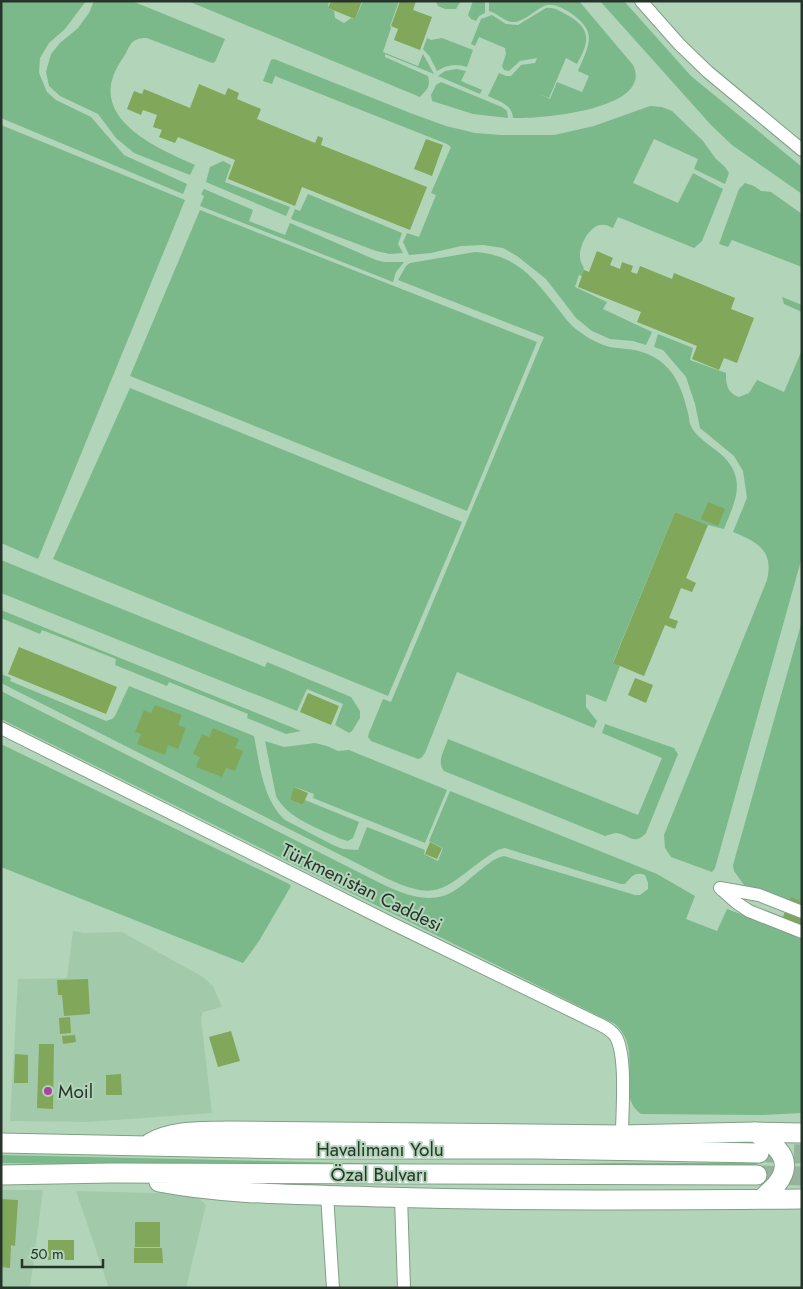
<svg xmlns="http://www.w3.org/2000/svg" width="803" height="1289" viewBox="0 0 803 1289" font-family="Jost,sans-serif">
  <rect width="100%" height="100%" fill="#b2d4b9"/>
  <path fill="#a2caaa" d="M 73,931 L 84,933 L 122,932 L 203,977 L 213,986 L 222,1007 L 203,1012 L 201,1018 L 212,1113 L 88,1122 L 10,1121 L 18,979 L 67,978 Z
    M 1,1190 L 43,1190 L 30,1288 L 1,1288 Z
    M 76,1191 L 194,1194 L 206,1205 L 186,1288 L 109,1288 Z"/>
  <path fill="#7bb98a" d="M 1,1 L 86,1 L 65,29 L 49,43 L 40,58 L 39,73 L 47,92 L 56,100 L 91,117 L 124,155 L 187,184 L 183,194 L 1,118 Z
    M 94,1 L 132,1 L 225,39 L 215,62 L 212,63 L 147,38 C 129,38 131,46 123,58 C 82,115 152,146 195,165 L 190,175 L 134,153 L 116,138 L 98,114 L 60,96 L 49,86 L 46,72 L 51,54 L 60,43 L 78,28 L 89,13 Z
    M 188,1 L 329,1 L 328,8 L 334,11 L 335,18 L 344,23 L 351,18 L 355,19 L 363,1 L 399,1 L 390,26 L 391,28 L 383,52 L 418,66 L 423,54 L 434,74 L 385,54 L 385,57 L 428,76 C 431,88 426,90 420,97 Z
    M 436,1 L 461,1 L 456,9 L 445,9 L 438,6 Z
    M 473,1 L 485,1 L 485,13 L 479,16 L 476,21 L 471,19 L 468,15 Z
    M 489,1 L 579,1 L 633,65 C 655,110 538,119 513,118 C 512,104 500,102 488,96 L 499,73 L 506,76 L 511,76 L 521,65 L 535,63 L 537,58 L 520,61 L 509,71 L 504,70 L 502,66 L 506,54 L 505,48 L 479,37 L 475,46 L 471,44 L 481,19 L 492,15 L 506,24 L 518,25 L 546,8 C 555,7 561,12 569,16 C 592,30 589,42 577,64 L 566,58 L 549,98 L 539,94 L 550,99 L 557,82 L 582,92 L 589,76 L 578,71 C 590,43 598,31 569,12 C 562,8 555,4 547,5 C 536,8 525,22 513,22 C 504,22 498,13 489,11 Z
    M 600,1 L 624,1 L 691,76 L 802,167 L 802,194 L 732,145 L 711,125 Z
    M 427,38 L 431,40 L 442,38 L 473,50 L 467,67 C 456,63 446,65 437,71 L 430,57 L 423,49 Z
    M 274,59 L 413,114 L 446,126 L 475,133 L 501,135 L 554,135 L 594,126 L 650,106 L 662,107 L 672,111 L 703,141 L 716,159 L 725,167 L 729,173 L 725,184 L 694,169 L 698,159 L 654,139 L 633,183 L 678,203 L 693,173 L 723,189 L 702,241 L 694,248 L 618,217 L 613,228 C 610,227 608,225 605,225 C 591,222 579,245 580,257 C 581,267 586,265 583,277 L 579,275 L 575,287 L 607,302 L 603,309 L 652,332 L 646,345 L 633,341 L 610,339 L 592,331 L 576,318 L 546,279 L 517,256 L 503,248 L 483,245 L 461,246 L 431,253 L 409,255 L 403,242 L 407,233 L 419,237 L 436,195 L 431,193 L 451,147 L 447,144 L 275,76 L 272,84 L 263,81 L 271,60 Z
    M 457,69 L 466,71 L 461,81 L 482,90 L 480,94 L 438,76 L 445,71 Z
    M 441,82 L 502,107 L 507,111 L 508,118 L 473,114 L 432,101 L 431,95 L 436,85 Z
    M 1,125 L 185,200 L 38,559 L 1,543 Z
    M 223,161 L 231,165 L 225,182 L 290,207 L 286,216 L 206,182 L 210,167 Z
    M 745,183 L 754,186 L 761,191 L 771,192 L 802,214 L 802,267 L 732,240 L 728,247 L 719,244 L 739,189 Z
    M 204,189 L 253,210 L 249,221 L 285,235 L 290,223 L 376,260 L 384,262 L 404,262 L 396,272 L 393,282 L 200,206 L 204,196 L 201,194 Z
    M 308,194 L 402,233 L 398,244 L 403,253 L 390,254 L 376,251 L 291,219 L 295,209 L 300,211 Z
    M 200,210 L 537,342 L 467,511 L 130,376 Z
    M 475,252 C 518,255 534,279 559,310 C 565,318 571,326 580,332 C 589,339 599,344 610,347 C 628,350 640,348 657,359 C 676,371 683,392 688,413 C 689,416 689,421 690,424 C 698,445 730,450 736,478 C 740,495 730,513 724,529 L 708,525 L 675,512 L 613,662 L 620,666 L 606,702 L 586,694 L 586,707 L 597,721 L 594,728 L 457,672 L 425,753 L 421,758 L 418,759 L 371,741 L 368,737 L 369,733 L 383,699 L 391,702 L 544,337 L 398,280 L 406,266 L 410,263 Z
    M 782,297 L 802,305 L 802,312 L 784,304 Z
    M 658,334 L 693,348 L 690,360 L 726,373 C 726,384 727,393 739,397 L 749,393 L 757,380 L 784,392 L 802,350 L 802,557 L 715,868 L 712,872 L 671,857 L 665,848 L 664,835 L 767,580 C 774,551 758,542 733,532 L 747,498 L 743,471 L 734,456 L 700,428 L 695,404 L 686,377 L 663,350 L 654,347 Z
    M 130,388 L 462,522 L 388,696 L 53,559 Z
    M 1,560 L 265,667 L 267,662 L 351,697 L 360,711 L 360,718 L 352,731 L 349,733 L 335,725 L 343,704 L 307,689 L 297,711 L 1,593 Z
    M 1,610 L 301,731 L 286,734 L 247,718 L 248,714 L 169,682 L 167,686 L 115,665 L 116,659 L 42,630 L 40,634 L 1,618 Z
    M 802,621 L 802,907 L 744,885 L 734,871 L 733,865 Z
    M 1,674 L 11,678 L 10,681 L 106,721 L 112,719 L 115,716 L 129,686 L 254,736 C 260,765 262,798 285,820 L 333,845 L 343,849 L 358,850 L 367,827 L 425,850 L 424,854 L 438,861 L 443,848 L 429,841 L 450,791 L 657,874 L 695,896 L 686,919 L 717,931 L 727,909 L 802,937 L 802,1113 L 761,1115 L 641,1114 C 613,1095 646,1051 615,1024 L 1,719 L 1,691 L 376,881 C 397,891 423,904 446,895 C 458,890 468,880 478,872 C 486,866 494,858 504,856 L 635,895 L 640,895 L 648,889 L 648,883 L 645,875 C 635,871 631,877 625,884 L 621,884 L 505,848 C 496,849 489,856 481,861 C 443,890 436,901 388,879 L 1,683 Z
    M 605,724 L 674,748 L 678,754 L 646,833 C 634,846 629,835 617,833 C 613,833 609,835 605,836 L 444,771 C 436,762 445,749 448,739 L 638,815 L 662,758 L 602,733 Z
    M 265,741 L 284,747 L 315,743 L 327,746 L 338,751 L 349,750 L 447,790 L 425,843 L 313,798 L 314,794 L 295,787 L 290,800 L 303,805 L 305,800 L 359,822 L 353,838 L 348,841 L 341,839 C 318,828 288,819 276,796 Z
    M 1,744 L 289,884 L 291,886 L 259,941 L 243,963 L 1,867 Z
    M 1,1155 L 479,1166 L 616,1163 L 757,1163 L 757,1169 L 481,1171 L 1,1163 Z"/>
  <path fill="#80a75a" d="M 331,1 L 362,1 L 355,19 L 328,8 Z
    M 400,1 L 416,1 L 413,10 L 432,17 L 420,50 L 394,40 L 398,29 L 391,26 Z
    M 199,84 L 225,95 L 228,88 L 239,93 L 237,99 L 261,109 L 257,119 L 315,143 L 318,136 L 323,138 L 321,145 L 427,187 L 410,230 L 302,187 L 295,206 L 228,179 L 235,160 L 178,137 L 175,143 L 159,137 L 162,130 L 153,127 L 157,115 L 143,110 L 141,115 L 127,109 L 134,91 L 142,94 L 144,89 L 190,108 Z
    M 426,139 L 443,145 L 432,176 L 414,169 Z
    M 597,251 L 613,258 L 610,265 L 620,269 L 622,262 L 633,266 L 631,272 L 637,274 L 640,266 L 672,279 L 674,273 L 735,298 L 731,309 L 754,318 L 737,363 L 724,358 L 719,370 L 692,359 L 697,346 L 637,322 L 641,312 L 578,287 L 584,270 L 589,272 Z
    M 708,502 L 725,509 L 718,526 L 701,519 Z
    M 675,512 L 708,525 L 686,578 L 696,583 L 692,592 L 681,588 L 669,618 L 678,621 L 675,629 L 665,625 L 644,676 L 613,663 Z
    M 19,647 L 117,687 L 106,714 L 8,674 Z
    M 635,678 L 653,685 L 646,703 L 628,695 Z
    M 308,693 L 339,706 L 331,725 L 300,712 Z
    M 155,705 L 182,715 L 178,725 L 186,728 L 178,749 L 168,745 L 165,755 L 137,744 L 141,734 L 135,732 L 144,710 L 151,713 Z
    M 213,728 L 239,739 L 235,748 L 243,751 L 235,771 L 226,768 L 222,777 L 196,767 L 200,757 L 193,754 L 202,734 L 209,737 Z
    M 294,787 L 308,793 L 303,805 L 290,800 Z
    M 430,842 L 442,848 L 437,859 L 425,854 Z
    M 791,897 L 802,902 L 802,921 L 795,937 L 778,929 Z
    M 88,979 L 90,1014 L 64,1016 L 62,995 L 58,995 L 57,980 Z
    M 70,1017 L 71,1033 L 60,1034 L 59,1018 Z
    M 231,1031 L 240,1061 L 218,1067 L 209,1037 Z
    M 75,1035 L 76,1042 L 63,1044 L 62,1036 Z
    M 39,1044 L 54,1044 L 53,1109 L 37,1108 Z
    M 15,1054 L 28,1055 L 28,1083 L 14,1083 Z
    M 121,1074 L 122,1095 L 106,1095 L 106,1075 Z
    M 1,1199 L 18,1200 L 15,1246 L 11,1245 L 10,1268 L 1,1267 Z
    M 135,1222 L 160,1222 L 160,1247 L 135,1247 Z
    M 48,1240 L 74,1240 L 74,1260 L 48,1260 Z
    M 134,1248 L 162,1248 L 163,1263 L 134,1263 Z"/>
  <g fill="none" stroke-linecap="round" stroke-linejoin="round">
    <path stroke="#96b49c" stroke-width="19" stroke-dasharray="19 9" stroke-linecap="butt" d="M 766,1153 L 802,1154
      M 757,1175 L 802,1176"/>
    <g stroke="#80a086" stroke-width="14">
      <path id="minor" d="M 641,1 L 679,44 L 708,72 L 802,150
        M 1,728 L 391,923 L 601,1025 C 607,1028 613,1032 616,1037 C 627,1057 622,1111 622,1135
        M 720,888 L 737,903 L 749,911 L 802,932
        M 720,888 L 759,895 L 802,912
        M 327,1195 L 333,1288
        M 401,1197 L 404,1288"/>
    </g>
    <g stroke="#80a086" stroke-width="21">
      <path id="highway" d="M 755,1132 C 775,1144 797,1160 776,1185 C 772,1190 766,1194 762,1199
        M 1,1143 L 296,1149 L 537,1149 L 759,1153
        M 150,1143 C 174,1130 199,1132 226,1131 L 622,1135 L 754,1132 L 802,1133
        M 1,1175 L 111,1173 L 757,1175
        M 159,1182 C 232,1196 307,1194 382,1197 C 522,1201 662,1200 802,1199"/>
    </g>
    <use href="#minor" stroke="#fff" stroke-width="12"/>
    <use href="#highway" stroke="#fff" stroke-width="19"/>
  </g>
  <circle fill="#ab41a3" stroke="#b2d4b9" stroke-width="2" cx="48" cy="1091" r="5"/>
  <g text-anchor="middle" stroke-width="4" stroke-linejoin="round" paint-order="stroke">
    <g font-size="19" fill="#27342a" stroke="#b2d4b9">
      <text transform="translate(362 887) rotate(26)" y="7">Türkmenistan Caddesi</text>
      <text x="380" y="1156">Havalimanı Yolu</text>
      <text x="379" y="1181">Özal Bulvarı</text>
    </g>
    <g font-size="19" fill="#27342a" stroke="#b2d4b9" text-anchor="start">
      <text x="58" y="1098">Moil</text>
    </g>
  </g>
  <rect width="803" height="1289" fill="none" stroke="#27342a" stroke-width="5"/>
  <path d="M22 1259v8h81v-8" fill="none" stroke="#27342a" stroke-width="2.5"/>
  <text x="30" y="1259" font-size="15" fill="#27342a" stroke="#b2d4b9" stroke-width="4" paint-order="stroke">50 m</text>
</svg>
